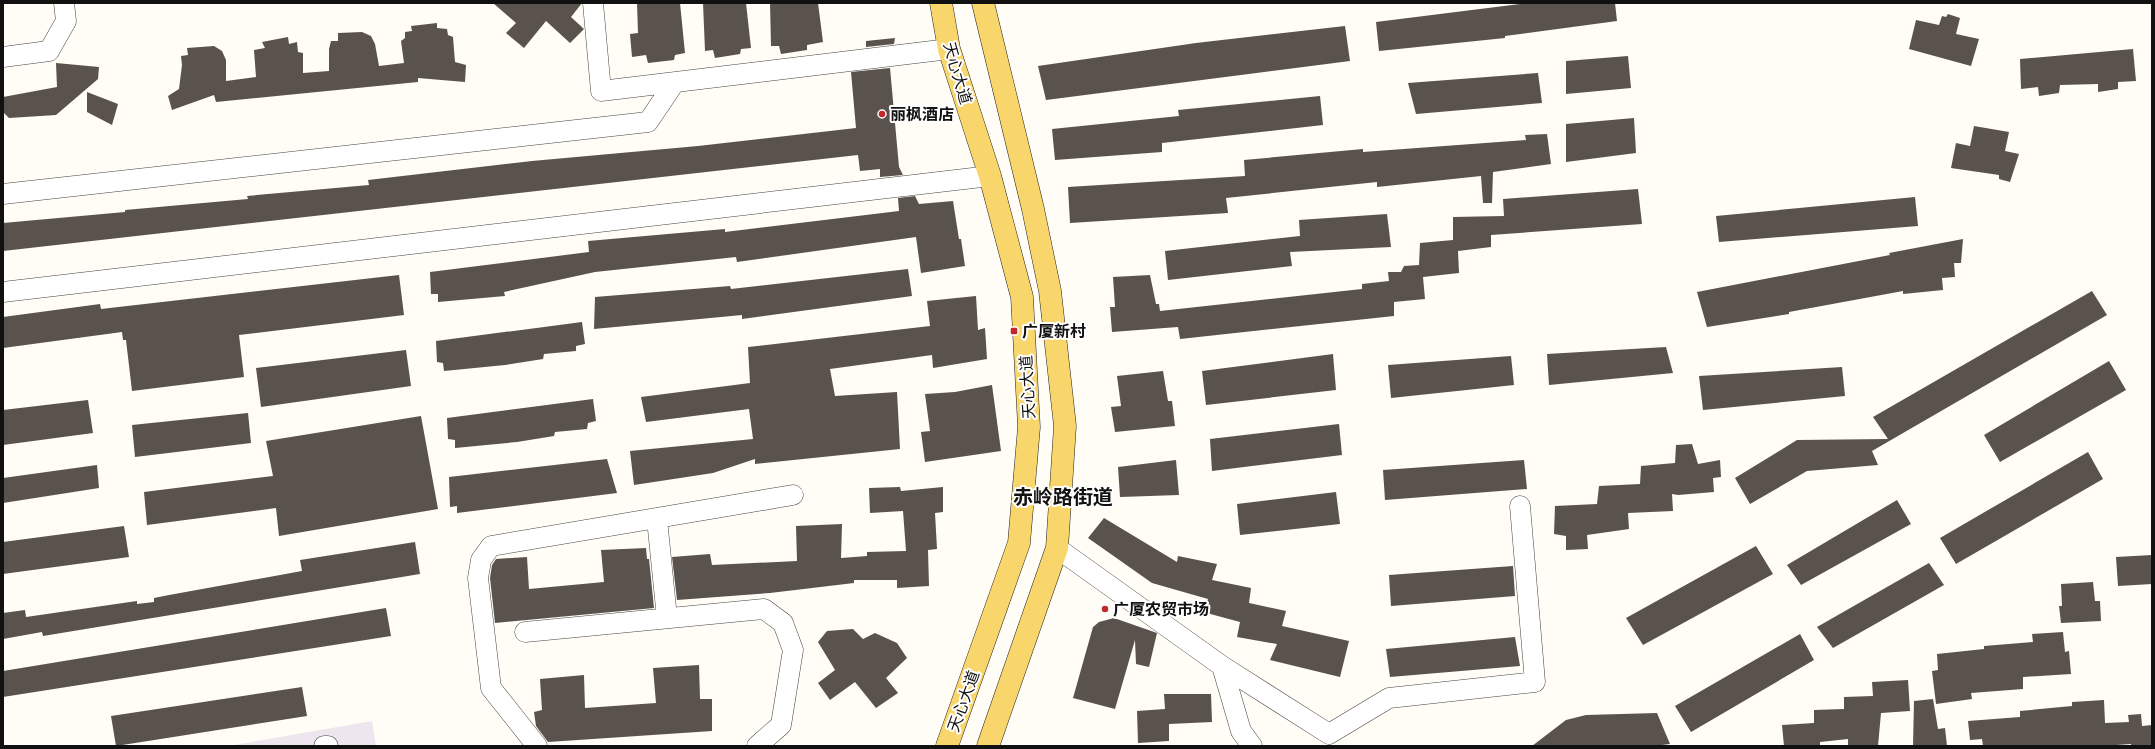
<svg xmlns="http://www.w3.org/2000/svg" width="2155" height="749" viewBox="0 0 2155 749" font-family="Spectral,'Noto Sans SC',serif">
  <rect width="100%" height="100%" fill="#fffdf5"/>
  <path fill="#eee6ef" d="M 372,721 L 376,746 L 228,746 Z"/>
  <path fill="#5a524d" d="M 493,3 L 582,3 L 571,17 L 584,29 L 570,43 L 546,21 L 524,48 L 506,33 L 516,23 Z
    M 637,3 L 680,3 L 685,53 L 675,55 L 674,60 L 648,63 L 646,55 L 632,57 L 630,34 L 638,33 Z
    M 703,3 L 746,3 L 751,48 L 741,49 L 740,54 L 715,58 L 713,50 L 705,51 Z
    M 770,3 L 818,3 L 823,42 L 807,45 L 807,50 L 781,54 L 779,46 L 771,46 Z
    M 1529,3 L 1615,3 L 1617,21 L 1505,36 L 1505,38 L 1379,51 L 1376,22 Z
    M 1948,14 L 1960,18 L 1956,34 L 1979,39 L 1971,66 L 1909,49 L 1916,20 L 1939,25 L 1942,16 L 1946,17 Z
    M 437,23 L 437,28 L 447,29 L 448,35 L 453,37 L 455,62 L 466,65 L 465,82 L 418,78 L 418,82 L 216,102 L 214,95 L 172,110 L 168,96 L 179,89 L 182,65 L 181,56 L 188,55 L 187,48 L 214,46 L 222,51 L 226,60 L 226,81 L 256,77 L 254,50 L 265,48 L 262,42 L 288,37 L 289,44 L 297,42 L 298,52 L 303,53 L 303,73 L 329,71 L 329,49 L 331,41 L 338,41 L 338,33 L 362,32 L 371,36 L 375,44 L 379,66 L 404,63 L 401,41 L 405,38 L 405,32 L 412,31 L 411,26 Z
    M 1345,26 L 1350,61 L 1046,100 L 1038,66 L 1196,43 Z
    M 895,38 L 894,44 L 866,47 L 866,41 Z
    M 2133,49 L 2136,81 L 2118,82 L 2118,89 L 2098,92 L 2098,84 L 2060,85 L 2059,93 L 2039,96 L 2038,87 L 2021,89 L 2020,59 Z
    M 1628,56 L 1631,88 L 1566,94 L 1566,61 Z
    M 56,63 L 99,67 L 98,79 L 56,115 L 9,118 L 3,112 L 3,97 L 57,87 Z
    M 890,68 L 899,167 L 903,175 L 880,177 L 880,169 L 860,171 L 858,155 L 3,251 L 3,223 L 125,212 L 125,210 L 248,199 L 247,196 L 369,185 L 368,180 L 532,161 L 698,146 L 856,128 L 851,72 Z
    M 1538,73 L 1542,103 L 1416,114 L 1408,83 Z
    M 87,92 L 118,104 L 112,125 L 87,112 Z
    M 1320,96 L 1323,125 L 1162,143 L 1162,152 L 1055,160 L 1052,129 L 1179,116 L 1178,110 Z
    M 1634,118 L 1636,153 L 1566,162 L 1566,124 Z
    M 1974,126 L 2009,132 L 2005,151 L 2019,154 L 2010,182 L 1999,179 L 1999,175 L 1951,168 L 1956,143 L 1970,146 Z
    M 1547,134 L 1551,164 L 1493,172 L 1492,203 L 1483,203 L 1481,176 L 1377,187 L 1377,182 L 1226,198 L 1228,213 L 1070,223 L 1068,187 L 1245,176 L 1244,160 L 1363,149 L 1363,152 L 1526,140 L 1525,135 Z
    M 1638,189 L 1642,224 L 1491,235 L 1491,247 L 1458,251 L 1459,273 L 1423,277 L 1425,299 L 1394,302 L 1394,316 L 1180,339 L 1178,327 L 1112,332 L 1110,307 L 1115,307 L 1113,277 L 1150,275 L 1156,304 L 1159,304 L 1160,311 L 1362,289 L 1362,284 L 1389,281 L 1388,272 L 1401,272 L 1404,266 L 1419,265 L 1420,243 L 1453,240 L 1453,217 L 1504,216 L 1503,199 Z
    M 915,196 L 919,204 L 953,201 L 959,239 L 961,239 L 965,266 L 921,273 L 916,237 L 737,262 L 736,257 L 595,272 L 504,292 L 505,296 L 438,302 L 438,294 L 431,294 L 430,272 L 589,252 L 588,241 L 725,229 L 725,232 L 899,211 L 898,198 Z
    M 1915,197 L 1918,226 L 1719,242 L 1716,216 Z
    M 1387,214 L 1391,247 L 1290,252 L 1292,266 L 1168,280 L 1165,251 L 1300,236 L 1299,220 Z
    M 1963,239 L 1961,263 L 1954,263 L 1955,277 L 1942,278 L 1943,290 L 1903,294 L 1903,291 L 1789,312 L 1789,314 L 1707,327 L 1697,292 L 1890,255 L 1889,253 Z
    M 908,269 L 912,296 L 742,319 L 742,315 L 594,329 L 595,297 L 730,286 L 731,289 Z
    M 399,275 L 404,315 L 239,335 L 244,377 L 132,391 L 126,340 L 123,340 L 122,332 L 3,348 L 3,317 L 100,304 L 101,309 Z
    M 2092,291 L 2107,315 L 1872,451 L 1878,465 L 1807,471 L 1750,504 L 1735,478 L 1797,440 L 1888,439 L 1873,417 Z
    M 976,296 L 978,330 L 985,328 L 987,359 L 933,368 L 932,355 L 830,369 L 835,396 L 897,392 L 900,449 L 755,464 L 755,459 L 713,473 L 634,485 L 630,451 L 753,439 L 749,409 L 646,422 L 641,397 L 750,383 L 748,347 L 930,326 L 927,301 Z
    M 582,322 L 585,344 L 576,346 L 576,351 L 544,354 L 543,359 L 505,365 L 444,371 L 443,363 L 437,362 L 436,341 Z
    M 1666,347 L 1673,373 L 1549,385 L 1547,354 Z
    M 406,350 L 411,386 L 261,407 L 256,368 Z
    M 1333,354 L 1336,390 L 1206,405 L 1202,371 Z
    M 1511,356 L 1514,385 L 1391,398 L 1388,365 Z
    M 2109,361 L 2126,390 L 2000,462 L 1984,435 Z
    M 1842,367 L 1845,396 L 1703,410 L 1699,376 Z
    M 1163,371 L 1168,401 L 1172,401 L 1175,426 L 1115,432 L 1111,407 L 1121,406 L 1117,376 Z
    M 992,385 L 1001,451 L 925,462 L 921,432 L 930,431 L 925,394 L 955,392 Z
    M 593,399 L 596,421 L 588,423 L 587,429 L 555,432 L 554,436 L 517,442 L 455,448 L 455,440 L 448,439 L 447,418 Z
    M 88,400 L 93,433 L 3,445 L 3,410 Z
    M 248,413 L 251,443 L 135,457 L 132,425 Z
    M 421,416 L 438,509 L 279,536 L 276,508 L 147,525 L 144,492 L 273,476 L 266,441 Z
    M 1339,424 L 1342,455 L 1212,471 L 1210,439 Z
    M 1692,444 L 1698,464 L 1720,460 L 1721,477 L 1713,478 L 1714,492 L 1678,495 L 1672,494 L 1673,511 L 1628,513 L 1629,529 L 1587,535 L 1588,549 L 1566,550 L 1566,536 L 1554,534 L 1555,506 L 1597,504 L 1599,486 L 1640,484 L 1641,466 L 1675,463 L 1676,445 Z
    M 2088,452 L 2103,479 L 1956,564 L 1940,538 Z
    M 607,459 L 617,493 L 457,513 L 457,506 L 450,507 L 449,477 Z
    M 1176,460 L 1179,495 L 1120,497 L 1118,467 Z
    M 1524,460 L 1527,489 L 1385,500 L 1383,470 Z
    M 97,465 L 99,488 L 3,503 L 3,478 Z
    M 900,487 L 901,491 L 943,487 L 943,512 L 935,513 L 937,549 L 928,550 L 929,586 L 897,588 L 897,580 L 854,580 L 854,583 L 770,593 L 677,600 L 672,557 L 710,554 L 712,565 L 797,561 L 796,526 L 842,524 L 841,558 L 867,556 L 867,552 L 906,551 L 903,511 L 870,513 L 869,488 Z
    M 1336,492 L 1340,524 L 1240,535 L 1237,504 Z
    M 1897,500 L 1911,524 L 1801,585 L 1787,565 Z
    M 1104,518 L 1177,562 L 1178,556 L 1217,564 L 1212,580 L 1251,588 L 1249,603 L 1286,611 L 1282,626 L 1349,641 L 1340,677 L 1270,660 L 1277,644 L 1237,637 L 1240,622 L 1203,612 L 1208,599 L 1152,583 L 1088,538 Z
    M 124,526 L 129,557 L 3,574 L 3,542 Z
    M 415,542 L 420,574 L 43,636 L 42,632 L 3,639 L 3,613 L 25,610 L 26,617 L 137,601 L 137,604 L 154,602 L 154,598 L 169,595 L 302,571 L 300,560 Z
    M 1756,546 L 1773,574 L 1643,645 L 1626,618 Z
    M 646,548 L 647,559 L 649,559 L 654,608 L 495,623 L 490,578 L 492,565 L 496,559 L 527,557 L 529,589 L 604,582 L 601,550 Z
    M 2152,555 L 2152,584 L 2118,586 L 2116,557 Z
    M 1929,563 L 1944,585 L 1833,648 L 1817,627 Z
    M 1513,566 L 1515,596 L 1391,606 L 1389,575 Z
    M 2093,582 L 2095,601 L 2100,601 L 2101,621 L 2061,623 L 2059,606 L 2062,606 L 2061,584 Z
    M 386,608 L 391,636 L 3,697 L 3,671 Z
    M 1114,618 L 1157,633 L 1149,667 L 1136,664 L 1135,640 L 1115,709 L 1073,698 L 1093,627 L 1099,622 Z
    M 853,629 L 863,639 L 875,633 L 897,643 L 907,658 L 886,678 L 898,693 L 876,708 L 855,682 L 830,700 L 818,683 L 835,670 L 818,642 L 827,631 Z
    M 2063,632 L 2065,652 L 2069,651 L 2071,674 L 2023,677 L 2023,689 L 1971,693 L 1972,699 L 1936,704 L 1932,671 L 1938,670 L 1937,654 L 1984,649 L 1984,646 L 2033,642 L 2032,634 Z
    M 1800,634 L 1814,660 L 1691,732 L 1675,706 Z
    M 1515,637 L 1520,666 L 1390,677 L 1386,649 Z
    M 699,665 L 700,699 L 712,699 L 712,731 L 548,742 L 536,726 L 534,712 L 542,710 L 540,679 L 584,675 L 585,708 L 656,703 L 653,668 Z
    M 1908,680 L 1910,711 L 1881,713 L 1878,746 L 1848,746 L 1848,739 L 1820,742 L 1820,746 L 1784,746 L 1782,725 L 1814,723 L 1814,710 L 1844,709 L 1844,697 L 1873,696 L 1872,682 Z
    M 302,687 L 307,716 L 116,746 L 111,716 Z
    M 1164,694 L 1211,694 L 1212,722 L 1169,724 L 1169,741 L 1138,743 L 1137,711 L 1165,709 Z
    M 1933,699 L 1938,729 L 1945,728 L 1947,746 L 1913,746 L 1914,701 Z
    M 2104,700 L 2105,723 L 2129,722 L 2128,715 L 2141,714 L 2142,726 L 2152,725 L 2152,746 L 2131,746 L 2131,744 L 2102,746 L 1983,746 L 1982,739 L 1970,740 L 1968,721 L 2020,717 L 2020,711 L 2072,706 L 2072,702 Z
    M 1657,713 L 1670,744 L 1654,746 L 1532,746 L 1566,720 L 1586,715 Z"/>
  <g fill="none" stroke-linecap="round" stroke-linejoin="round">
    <g stroke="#444" stroke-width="21">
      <path id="minor" d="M 593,3 L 601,91 L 949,49
        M 3,57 L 49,51 L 66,21 L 64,3
        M 3,194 L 648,122 L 675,82
        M 3,292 L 990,176
        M 657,519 L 667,618
        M 1057,548 L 1222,666 L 1329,734 L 1389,698 L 1535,682 L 1520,506
        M 525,632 L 764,609 L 783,623 L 793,650 L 781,725 L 757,746
        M 1222,666 L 1241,731 L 1252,746
        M 324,746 L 328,746
        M 537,746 L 491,688 L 478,578 L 481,560 L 491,546 L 793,495"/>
    </g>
    <g stroke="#222" stroke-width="23">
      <path id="major" d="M 941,3 L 949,49 L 990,176 L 1022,297 L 1029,427 L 1019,543 L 947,746
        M 983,3 L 1033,209 L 1050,291 L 1065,426 L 1057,548 L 988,746"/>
    </g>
    <use href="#minor" stroke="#fff" stroke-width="20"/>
    <use href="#major" stroke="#f9d66b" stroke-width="22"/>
  </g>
  <g fill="#c4262e" stroke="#fff" stroke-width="1.5">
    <circle cx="882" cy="114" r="4"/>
    <rect x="1010" y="327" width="8" height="8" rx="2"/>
    <circle cx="1105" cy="609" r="4"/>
  </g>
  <g text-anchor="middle" stroke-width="4" stroke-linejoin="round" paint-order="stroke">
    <g font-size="16" fill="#111" stroke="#fff">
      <text transform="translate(958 73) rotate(74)" y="6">天心大道</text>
      <text transform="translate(1027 387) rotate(-93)" y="6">天心大道</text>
      <text transform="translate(963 701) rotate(-70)" y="6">天心大道</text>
    </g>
    <g font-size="16" font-weight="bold" fill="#111" stroke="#fff" text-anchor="start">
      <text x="890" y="120">丽枫酒店</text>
      <text x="1022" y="337">广厦新村</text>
      <text x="1113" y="615">广厦农贸市场</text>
    </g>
    <g font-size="20" font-weight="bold" fill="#111" stroke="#fff">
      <text x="1063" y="504">赤岭路街道</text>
    </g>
  </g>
  <rect width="2155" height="749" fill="none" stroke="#111111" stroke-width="8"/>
</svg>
